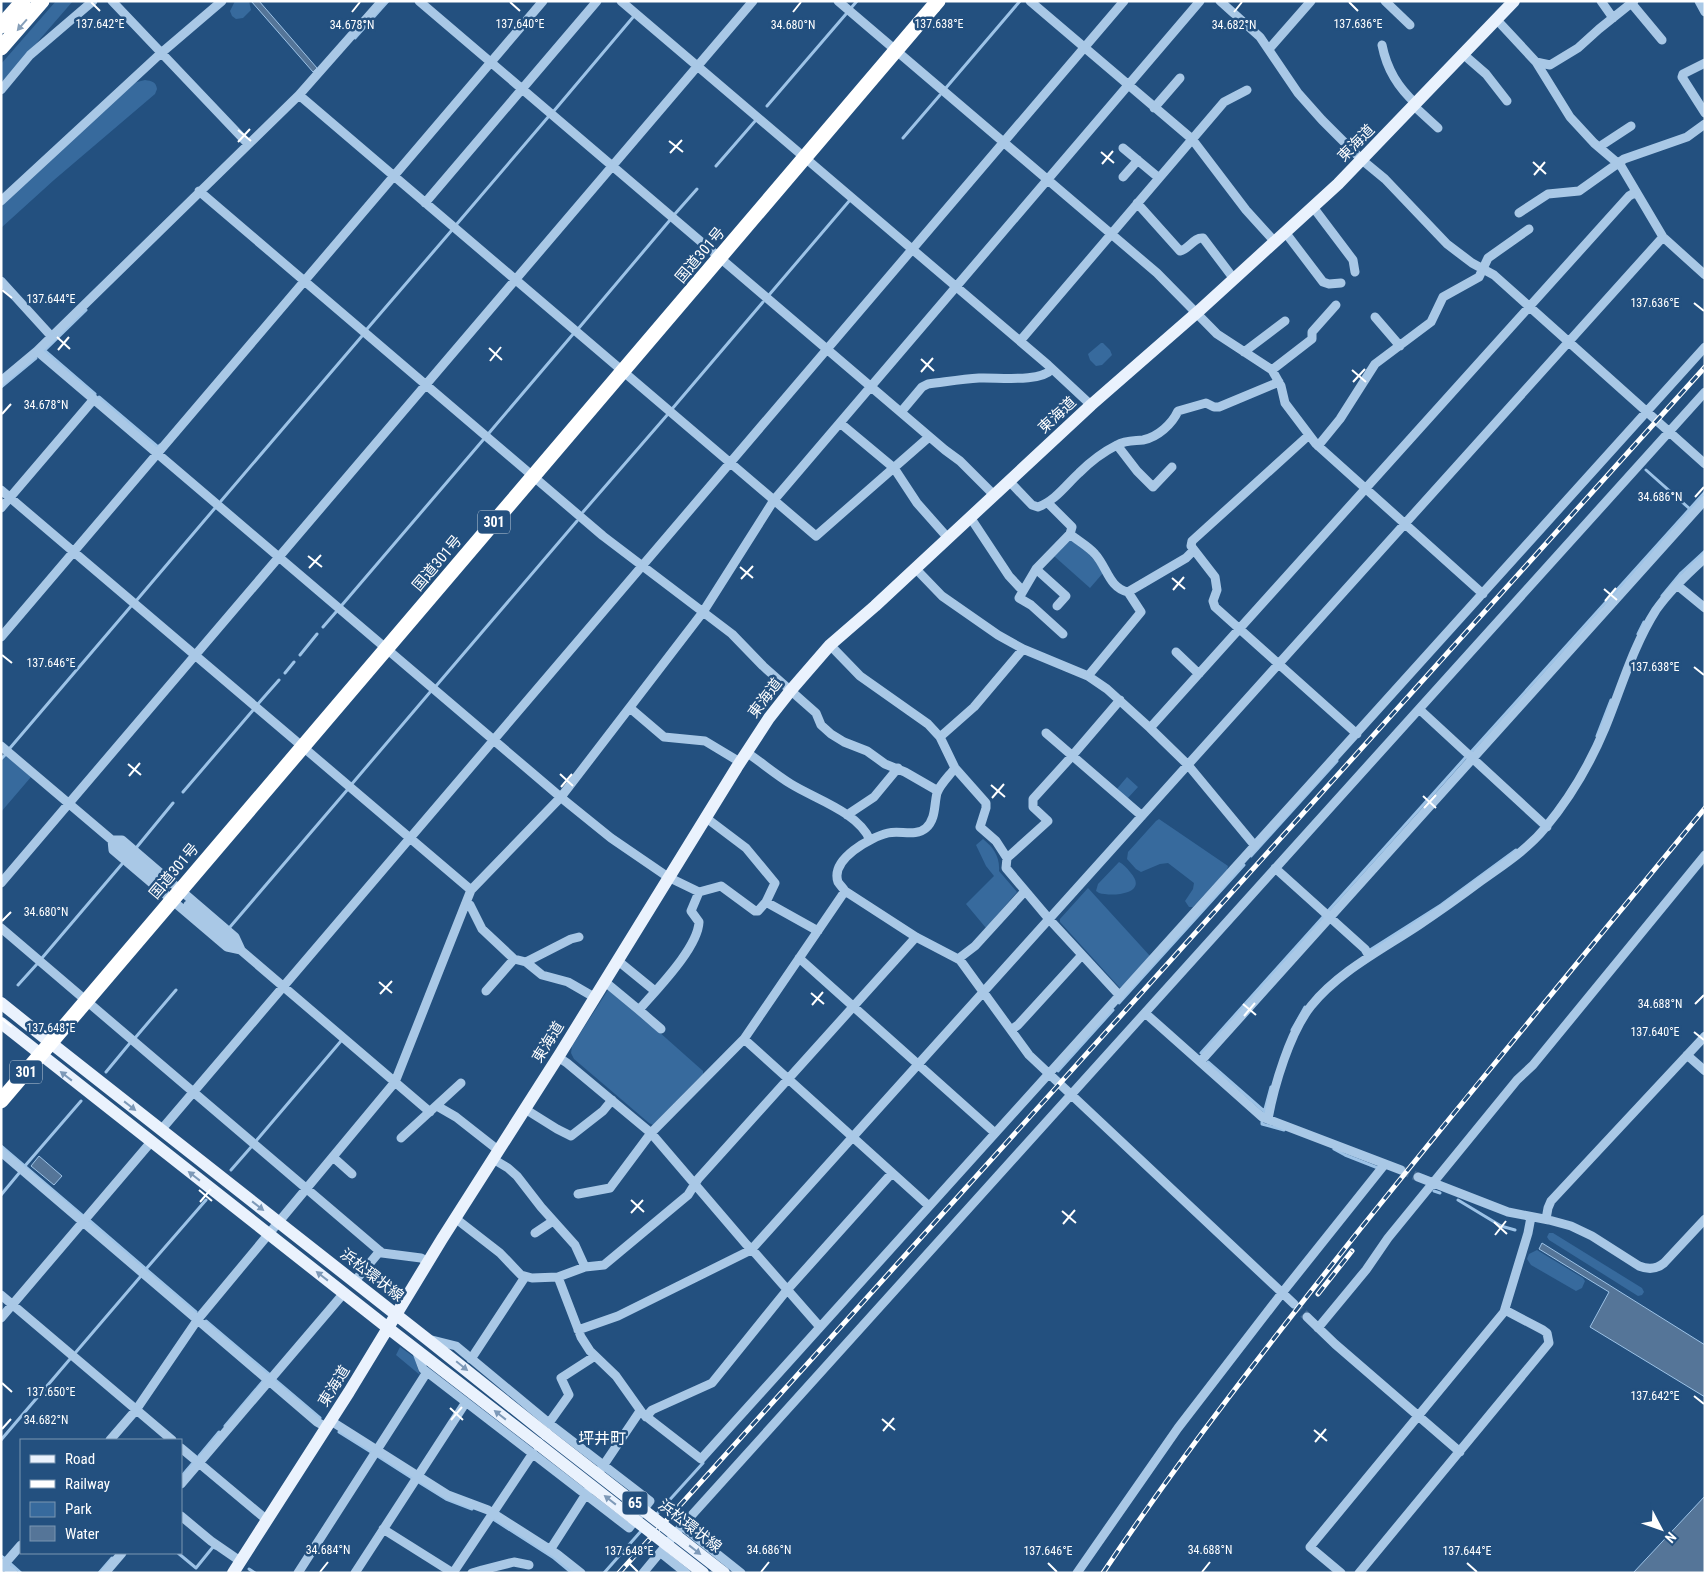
<svg xmlns="http://www.w3.org/2000/svg" width="1706" height="1574" viewBox="0 0 1706 1574" font-family="'Roboto Condensed','Noto Sans JP',sans-serif">
  <rect width="100%" height="100%" fill="#23507f"/>
  <path fill="#376a9d" d="M 56,1 L 73,1 L 1,84 L 1,64 Z
    M 235,1 L 249,1 L 251,10 L 243,18 L 236,19 L 232,16 L 230,11 Z
    M 145,80 C 152,81 156,82 157,89 L 155,94 L 54,180 L 1,228 L 1,205 L 130,86 L 137,82 Z
    M 1101,343 L 1103,343 L 1110,350 L 1112,355 L 1102,365 L 1096,366 L 1090,360 L 1088,354 Z
    M 1070,540 C 1087,550 1093,557 1103,573 L 1090,588 L 1054,556 Z
    M 5,755 L 31,777 L 1,812 L 1,760 Z
    M 1127,777 L 1138,787 L 1127,799 L 1116,790 Z
    M 1159,819 L 1228,866 L 1227,870 L 1193,907 L 1189,907 L 1185,901 L 1193,889 L 1194,883 L 1168,863 L 1160,864 L 1141,872 L 1136,869 L 1127,859 L 1128,852 L 1156,821 Z
    M 983,839 C 994,848 1000,857 999,871 L 1017,892 L 986,928 L 966,904 L 994,876 L 986,866 L 976,845 Z
    M 1119,862 C 1123,864 1127,868 1130,872 C 1150,894 1113,897 1099,893 L 1096,891 L 1098,884 Z
    M 1088,888 L 1150,956 L 1120,988 L 1060,922 L 1060,919 Z
    M 608,990 L 613,991 L 703,1071 L 703,1074 L 653,1125 L 649,1123 L 574,1059 L 571,1053 L 572,1046 Z
    M 1549,1233 L 1553,1233 L 1642,1288 L 1644,1292 L 1642,1295 L 1638,1296 L 1549,1240 L 1547,1237 Z
    M 1537,1250 L 1583,1278 L 1585,1281 L 1582,1288 L 1576,1291 L 1531,1265 L 1527,1259 L 1529,1254 Z
    M 400,1347 L 414,1357 L 420,1375 L 396,1355 Z"/>
  <path fill="#557598" stroke="#9dc3e7" d="M 251,1 L 259,1 L 317,68 L 313,72 Z
    M 39,1156 L 62,1176 L 54,1185 L 31,1166 Z
    M 1542,1243 L 1705,1345 L 1705,1397 L 1590,1327 L 1609,1292 L 1539,1249 Z
    M 1705,1496 L 1705,1573 L 1633,1573 Z"/>
  <g fill="none" stroke-linecap="round" stroke-linejoin="round">
    <path stroke="#9dc3e7" stroke-width="3" d="M 851,8 L 857,1
      M 355,38 L 388,1
      M 945,89 L 1020,1
      M 767,106 L 846,14
      M 553,112 L 634,16
      M 903,138 L 940,95
      M 716,166 L 756,120
      M 674,215 L 697,189
      M 456,225 L 549,116
      M 769,295 L 850,200
      M 367,329 L 452,230
      M 578,329 L 670,220
      M 44,350 L 95,394
      M 45,350 L 86,310
      M 1,387 L 36,358
      M 99,397 L 158,447 L 160,445
      M 672,409 L 763,302
      M 489,433 L 574,333
      M 1646,470 L 1690,509
      M 221,501 L 362,336
      M 583,512 L 668,414
      M 1662,596 L 1681,573 L 1705,551
      M 136,601 L 215,508
      M 342,605 L 483,440
      M 323,627 L 336,612
      M 1638,634 L 1644,622
      M 300,655 L 317,634
      M 285,673 L 294,662
      M 436,686 L 577,521
      M 257,705 L 279,680
      M 1597,736 L 1611,700
      M 10,748 L 132,605
      M 1471,752 L 1705,492
      M 1,759 L 6,754
      M 351,785 L 431,691
      M 183,792 L 254,709
      M 136,848 L 173,803
      M 1251,856 L 1337,761
      M 1328,911 L 1465,758
      M 230,927 L 348,789
      M 1370,950 L 1441,905 L 1516,850
      M 42,958 L 122,864
      M 18,985 L 37,964
      M 1119,1003 L 1244,865
      M 1292,1030 L 1305,1007
      M 135,1038 L 176,990
      M 1201,1053 L 1323,917
      M 1208,1062 L 1264,1111
      M 1058,1071 L 1113,1010
      M 106,1072 L 130,1043
      M 1264,1113 L 1271,1087
      M 1262,1122 L 1262,1124 L 1284,1130
      M 256,1141 L 341,1041
      M 1,1146 L 83,1216
      M 1334,1149 L 1345,1155 L 1378,1168
      M 24,1167 L 81,1101
      M 231,1170 L 252,1146
      M 1434,1191 L 1440,1193
      M 1,1195 L 20,1172
      M 1458,1200 L 1501,1226 L 1515,1230
      M 90,1221 L 196,1312
      M 146,1269 L 206,1200
      M 206,1321 L 270,1375
      M 76,1352 L 141,1276
      M 274,1379 L 320,1418
      M 225,1426 L 264,1380
      M 339,1432 L 371,1452
      M 1,1440 L 70,1359
      M 376,1455 L 412,1478
      M 199,1456 L 219,1432
      M 181,1477 L 192,1464
      M 417,1481 L 446,1499 L 472,1509
      M 655,1516 L 703,1463
      M 493,1519 L 554,1558 L 572,1573
      M 178,1553 L 196,1568 L 213,1547 L 215,1548
      M 1,1556 L 4,1558
      M 11,1564 L 21,1573
      M 249,1569 L 255,1573
      M 99,1573 L 112,1558
      M 604,1573 L 642,1530"/>
    <path stroke="#446a92" stroke-width="9" stroke-dasharray="9 4.5" stroke-linecap="butt" d="M 1401,1170 L 1418,1177
      M 1294,1304 L 1307,1317"/>
    <path stroke="#a9c8e6" stroke-width="9" d="M 112,1 L 248,144
      M 419,1 L 945,450 L 960,461 L 994,495
      M 621,1 L 1048,365 L 1091,405
      M 838,1 L 1157,273 L 1217,334 L 1272,370 L 1281,386 L 1285,403 L 1316,444 L 1483,594
      M 1030,1 L 1192,139 L 1246,210 L 1275,242
      M 1220,1 L 1260,37 L 1298,93 L 1322,120 L 1362,160 L 1385,179 L 1447,244 L 1472,263 L 1494,275 L 1705,464
      M 1385,1 L 1410,25
      M 1601,1 L 1613,18
      M 1699,1 L 1705,12
      M 1632,4 L 1662,40
      M 1497,20 L 1536,62 L 1570,117 L 1594,143 L 1621,166 L 1663,237 L 1705,275
      M 1382,45 C 1387,70 1398,87 1416,104
      M 1269,49 L 1311,1
      M 1463,54 L 1486,74 L 1507,101
      M 1536,62 L 1550,65 L 1578,48 L 1599,29 L 1634,1
      M 1705,63 L 1683,74 L 1682,77 L 1705,113
      M 1,90 L 30,55 L 93,1
      M 299,95 L 816,536 L 929,437
      M 1414,106 L 1438,128
      M 1154,108 L 1180,78
      M 1599,147 L 1631,126
      M 1123,148 L 1159,178
      M 1123,177 L 1138,160
      M 199,191 L 603,536 L 732,634 L 763,666 L 816,713 L 821,725 L 831,734 L 844,742 L 867,751 L 885,764 L 905,772 L 938,791
      M 1,201 L 160,54 L 222,1
      M 425,203 L 597,1
      M 1137,203 L 1180,251 C 1189,249 1194,237 1203,238 L 1234,279
      M 1313,207 L 1353,260 L 1355,272
      M 1519,213 L 1548,194 L 1579,191 L 1624,159 L 1687,137 L 1705,124
      M 1285,232 L 1323,282 L 1329,284 L 1341,283
      M 1,281 L 52,337
      M 1375,317 L 1400,346
      M 1020,341 L 1224,102 L 1247,90
      M 37,351 L 564,800 L 611,838 L 668,877 L 699,892 L 721,886 L 755,911 L 758,911 L 766,902 L 818,931
      M 1244,352 L 1285,321
      M 1272,370 L 1312,339 L 1312,332 L 1336,305
      M 1,381 L 37,351 L 299,95 L 382,1
      M 901,412 L 922,387 L 928,384 C 945,382 962,379 979,378 C 997,377 1040,383 1052,369
      M 840,423 L 894,468 L 917,503 L 948,538
      M 1309,435 L 1192,541 L 1191,546 L 1215,577 L 1217,590 L 1213,601 L 1215,607 L 1357,734
      M 1117,445 L 1137,471 L 1153,487 L 1172,467
      M 1318,446 L 1340,419 L 1375,364 L 1431,322 L 1443,297 L 1479,277 L 1488,258 L 1529,229
      M 1009,481 L 1032,505 L 1038,507 C 1055,501 1066,485 1079,473 C 1090,462 1103,452 1117,445 C 1125,440 1134,441 1143,440 C 1158,437 1172,424 1178,411 L 1206,403 L 1214,407 L 1219,407 L 1279,382
      M 1,490 L 471,890
      M 1048,503 L 1072,527 L 1070,534 L 1036,569 L 1019,598 L 1031,605 L 1063,634
      M 1,508 L 94,399
      M 970,517 L 1009,576 L 1023,591
      M 1070,534 C 1078,541 1088,546 1095,554 C 1107,567 1109,588 1128,592 L 1141,612 L 1088,676
      M 915,568 L 942,596 L 998,635 L 1023,649 L 1088,676 L 1107,689 L 1150,728 L 1188,765 L 1255,846
      M 1036,569 L 1066,596 L 1057,606
      M 1677,585 L 1705,608
      M 1128,592 L 1186,558 L 1194,550
      M 1,637 L 543,1
      M 830,645 L 860,676 L 928,724 L 940,737 L 955,768 L 986,803 L 986,808 L 980,827 L 996,841 L 1007,858
      M 1176,652 L 1199,674
      M 1120,700 L 1072,756 L 1033,799 L 1033,807 L 1048,821 L 1007,858 L 1006,868 L 1049,919 L 1120,996
      M 630,708 L 664,737 L 705,741 L 740,762
      M 1419,709 L 1547,827
      M 1150,728 L 1629,196 L 1636,192
      M 1046,733 L 1142,816
      M 940,737 L 974,707 L 1023,649
      M 1,746 L 166,886
      M 746,752 C 761,762 775,774 791,784 C 815,799 858,812 870,840
      M 955,768 C 950,775 940,784 937,793 C 934,805 936,819 926,828 C 916,837 900,830 888,833 C 871,837 830,859 838,882 C 840,885 843,888 845,891 L 916,937 L 960,960 L 1029,1055 L 1294,1304
      M 847,815 L 874,797 L 898,768
      M 705,817 L 746,848 L 775,883 L 766,902
      M 112,840 L 122,840 L 235,937 L 241,950 L 227,947 L 113,850 Z
      M 1275,868 L 1365,949 L 1369,956
      M 1,883 L 753,1
      M 466,903 L 470,905 L 482,929 L 514,959 L 526,962 L 542,975 L 568,982 L 594,997
      M 188,905 L 430,1112
      M 1,928 L 382,1253 L 421,1258 L 428,1262
      M 799,958 L 995,1133
      M 958,959 L 975,946 L 1025,891
      M 617,960 L 655,991
      M 526,962 L 571,939 L 579,937
      M 604,981 L 639,1010 C 656,990 698,948 699,922 L 691,911 L 699,892
      M 486,991 L 514,959
      M 639,1010 L 661,1029
      M 1145,1013 L 1262,1117 L 1401,1170
      M 1011,1030 L 1018,1025 L 1082,955
      M 744,1039 L 929,1206
      M 1687,1055 L 1705,1071
      M 558,1057 L 567,1063 L 651,1133 L 746,1244 L 756,1254 L 820,1327
      M 1200,1062 L 1705,500
      M 437,1106 L 456,1117 L 498,1150
      M 525,1109 L 557,1129 L 571,1136 L 603,1111 L 612,1100
      M 1268,1119 C 1274,1086 1290,1032 1311,1006 C 1338,972 1383,949 1419,925 C 1440,911 1461,896 1481,881 C 1503,865 1527,850 1545,828 C 1570,798 1590,764 1605,728 C 1621,689 1633,646 1656,610 C 1670,590 1687,574 1705,558
      M 161,1130 L 1124,1
      M 401,1138 L 461,1083
      M 1,1152 L 317,1422 L 326,1427
      M 333,1157 L 352,1174
      M 493,1159 L 508,1168 L 517,1176 L 541,1207 L 575,1245 L 585,1267
      M 1418,1177 L 1508,1212 L 1549,1220 L 1571,1226 L 1592,1236 L 1639,1266 C 1649,1270 1657,1269 1664,1263 L 1705,1219
      M 578,1194 L 610,1188 L 651,1133 L 744,1039 L 845,891
      M 455,1218 L 500,1253 L 521,1275 L 532,1278 L 558,1277 L 585,1267 L 604,1265 L 688,1195 L 698,1179 L 916,937
      M 1546,1219 L 1548,1208 L 1551,1201 L 1705,1036
      M 535,1233 L 553,1221
      M 558,1277 L 581,1337 L 590,1351 L 616,1376 L 643,1414 L 701,1459 L 1705,347
      M 354,1282 L 380,1251
      M 1,1295 L 172,1440
      M 1307,1317 L 1335,1344 L 1460,1452
      M 1,1318 L 151,1142
      M 1318,1328 L 1366,1270 L 1388,1238 L 1517,1080 L 1533,1065 L 1705,855
      M 578,1330 L 618,1316 L 751,1250 L 1663,237
      M 416,1350 L 423,1369 L 629,1528 L 650,1501 L 550,1424 L 456,1346 L 432,1340
      M 471,1359 L 525,1277
      M 646,1417 L 652,1410 L 712,1383 L 787,1290 L 892,1173
      M 331,1421 L 448,1495 L 488,1510 L 557,1554 L 581,1573
      M 549,1423 L 569,1395 L 561,1378 L 595,1356
      M 110,1440 L 136,1410 L 198,1319 L 395,1082 L 471,890 L 561,797 L 703,612 L 774,500 L 1200,1
      M 181,1448 L 267,1520
      M 601,1469 L 640,1411
      M 181,1484 L 344,1293
      M 181,1516 L 211,1541 L 240,1561
      M 682,1526 L 741,1573
      M 383,1529 L 453,1573
      M 550,1550 L 588,1491
      M 661,1553 L 686,1573
      M 1,1563 L 13,1573
      M 1,1568 L 21,1545
      M 482,1570 L 514,1562 L 529,1565
      M 105,1573 L 122,1553
      M 298,1573 L 427,1372
      M 355,1573 L 466,1402
      M 453,1573 L 533,1453
      M 472,1573 L 482,1570 L 483,1573
      M 643,1573 L 682,1526 L 1705,392
      M 1077,1573 L 1178,1428 L 1282,1293 L 1385,1164
      M 1341,1573 L 1310,1547 L 1504,1312 L 1528,1233 L 1531,1217
      M 1359,1573 L 1549,1343 L 1547,1333 L 1543,1330 L 1505,1310"/>
    <path stroke="#eaf2fd" stroke-width="12" d="M 1,1003 L 51,1043 L 427,1339 L 546,1434
      M 1,1023 L 388,1328 L 538,1444
      M 233,1573 L 349,1392 L 442,1239 L 560,1054 L 737,767 L 769,718 L 791,690 L 830,645 L 875,606 L 1091,405 L 1201,309 L 1338,184 L 1514,1"/>
    <path stroke="#fff" stroke-width="15" d="M 1,26 L 23,1
      M 1,48 L 42,1
      M 1,1101 L 938,1"/>
    <g stroke="#fff" stroke-width="5">
      <path id="rail" d="M 1318,1294 L 1352,1251
        M 619,1573 L 1705,367
        M 1103,1573 C 1183,1453 1272,1340 1361,1228 C 1474,1087 1590,948 1705,808"/>
    </g>
    <use href="#rail" stroke="#23507f" stroke-width="3" stroke-dasharray="9" stroke-linecap="butt"/>
    <path stroke="#eaf2fd" stroke-width="12" d="M 546,1434 L 724,1573
      M 538,1444 L 703,1573"/>
  </g>
  <defs><path id="oneway-solid" d="M-6-.8H1V-3.2L6.5 0L1 3.2V.8H-6Z" transform="scale(1.25)"/></defs>
  <use fill="#869fb9" href="#oneway-solid" transform="translate(22 25) rotate(131)"/>
  <g fill="#7d99b8">
    <use href="#oneway-solid" transform="translate(66 1076) rotate(-142)"/>
    <use href="#oneway-solid" transform="translate(130 1106) rotate(38)"/>
    <use href="#oneway-solid" transform="translate(194 1176) rotate(-142)"/>
    <use href="#oneway-solid" transform="translate(258 1206) rotate(38)"/>
    <use href="#oneway-solid" transform="translate(322 1276) rotate(-142)"/>
    <use href="#oneway-solid" transform="translate(462 1366) rotate(39)"/>
    <use href="#oneway-solid" transform="translate(500 1415) rotate(-142)"/>
    <use href="#oneway-solid" transform="translate(610 1500) rotate(-142)"/>
    <use href="#oneway-solid" transform="translate(695 1550) rotate(38)"/>
  </g>
  <path fill="none" stroke="#fff" stroke-width="2" d="M 91,2 L 100,11M 510,2 L 520,11M 930,2 L 939,11M 1349,2 L 1358,11M 352,12 L 360,2M 793,12 L 801,2M 1234,12 L 1242,2M 238,130 L 251,141M 669,141 L 683,152M 238,142 L 250,129M 1101,152 L 1114,163M 670,153 L 682,140M 1533,162 L 1546,174M 1102,164 L 1113,151M 1534,175 L 1545,162M 2,290 L 12,298M 1694,303 L 1704,311M 57,337 L 70,349M 489,348 L 502,360M 58,350 L 69,337M 921,359 L 934,371M 490,361 L 501,347M 1352,370 L 1366,382M 921,372 L 933,358M 1353,382 L 1365,369M 2,414 L 11,404M 1695,497 L 1704,487M 308,556 L 322,567M 740,567 L 753,578M 309,568 L 321,555M 1172,578 L 1185,589M 741,579 L 753,566M 1604,589 L 1617,600M 1173,590 L 1184,577M 1605,601 L 1616,588M 2,655 L 12,663M 1694,667 L 1704,675M 128,764 L 141,775M 560,774 L 573,786M 129,776 L 140,763M 991,785 L 1005,797M 561,787 L 572,774M 1423,796 L 1436,808M 992,798 L 1004,784M 1424,808 L 1436,795M 2,921 L 11,912M 379,982 L 392,993M 811,993 L 824,1004M 380,994 L 392,981M 1243,1004 L 1256,1015M 1695,1004 L 1704,995M 812,1005 L 823,992M 1244,1016 L 1255,1003M 2,1019 L 12,1027M 1694,1032 L 1704,1040M 199,1190 L 212,1201M 631,1200 L 644,1212M 200,1202 L 211,1189M 1062,1211 L 1076,1223M 631,1213 L 643,1200M 1494,1222 L 1507,1234M 1063,1224 L 1075,1210M 1495,1235 L 1506,1221M 2,1383 L 12,1392M 1694,1396 L 1704,1404M 450,1408 L 463,1420M 882,1419 L 895,1430M 451,1420 L 462,1407M 2,1429 L 11,1419M 1314,1430 L 1327,1441M 883,1431 L 894,1418M 1315,1442 L 1326,1429M 629,1563 L 638,1572M 1048,1563 L 1057,1572M 1467,1563 L 1477,1572M 320,1572 L 328,1562M 761,1572 L 769,1562M 1202,1572 L 1210,1562"/>
  <g text-anchor="middle" stroke-width="5" stroke-linejoin="round" paint-order="stroke">
    <g fill="#23507f" stroke="#bdcad9" stroke-width="1">
      <rect x="478" y="510.5" width="32" height="23" rx="4"/>
      <rect x="10" y="1060.5" width="32" height="23" rx="4"/>
      <rect x="622.5" y="1491.5" width="25" height="23" rx="4"/>
    </g>
    <g font-size="14" font-weight="bold" fill="#fff">
      <text x="494" y="527">301</text>
      <text x="26" y="1077">301</text>
      <text x="635" y="1508">65</text>
    </g>
    <g font-size="15" fill="#fff" stroke="#23507f">
      <text transform="translate(1356 143) rotate(-45)" y="5">東海道</text>
      <text transform="translate(700 255) rotate(-50)" y="5">国道301号</text>
      <text transform="translate(1057 415) rotate(-43)" y="5">東海道</text>
      <text transform="translate(437 563) rotate(-50)" y="5">国道301号</text>
      <text transform="translate(765 698) rotate(-53)" y="5">東海道</text>
      <text transform="translate(174 871) rotate(-50)" y="5">国道301号</text>
      <text transform="translate(548 1042) rotate(-58)" y="5">東海道</text>
      <text transform="translate(372 1275) rotate(38)" y="5">浜松環状線</text>
      <text transform="translate(334 1386) rotate(-58)" y="5">東海道</text>
      <text transform="translate(690 1526) rotate(38)" y="5">浜松環状線</text>
    </g>
    <g font-size="16" fill="#fff" stroke="#23507f">
      <text x="602" y="1444">坪井町</text>
    </g>
  </g>
  <g font-size="12" text-anchor="middle" fill="#fff" stroke="#23507f" stroke-width="5" stroke-linejoin="round" paint-order="stroke">
    <text x="100" y="28">137.642°E</text>
    <text x="520" y="28">137.640°E</text>
    <text x="939" y="28">137.638°E</text>
    <text x="1358" y="28">137.636°E</text>
    <text x="793" y="29">34.680°N</text>
    <text x="352" y="29">34.678°N</text>
    <text x="1234" y="29">34.682°N</text>
    <text x="51" y="303">137.644°E</text>
    <text x="1655" y="307">137.636°E</text>
    <text x="46" y="409">34.678°N</text>
    <text x="1660" y="501">34.686°N</text>
    <text x="51" y="667">137.646°E</text>
    <text x="1655" y="671">137.638°E</text>
    <text x="46" y="916">34.680°N</text>
    <text x="1660" y="1008">34.688°N</text>
    <text x="51" y="1032">137.648°E</text>
    <text x="1655" y="1036">137.640°E</text>
    <text x="51" y="1396">137.650°E</text>
    <text x="1655" y="1400">137.642°E</text>
    <text x="46" y="1424">34.682°N</text>
    <text x="328" y="1554">34.684°N</text>
    <text x="769" y="1554">34.686°N</text>
    <text x="1210" y="1554">34.688°N</text>
    <text x="629" y="1555">137.648°E</text>
    <text x="1048" y="1555">137.646°E</text>
    <text x="1467" y="1555">137.644°E</text>
  </g>
  <rect width="1706" height="1574" fill="none" stroke="#ffffff" stroke-width="5"/>
  <rect x="20" y="1439" width="162" height="115" fill="#23507f" stroke="#7b96b2"/>
  <rect x="30" y="1455" width="25" height="8" fill="#eaf2fd" stroke="#7b96b2"/>
  <text x="65" y="1464" font-size="15" fill="#ffffff">Road</text>
  <rect x="30" y="1480" width="25" height="8" fill="#ffffff" stroke="#7b96b2"/>
  <text x="65" y="1489" font-size="15" fill="#ffffff">Railway</text>
  <rect x="30" y="1502" width="25" height="15" fill="#376a9d" stroke="#7b96b2"/>
  <text x="65" y="1514" font-size="15" fill="#ffffff">Park</text>
  <rect x="30" y="1526" width="25" height="15" fill="#557598" stroke="#7b96b2"/>
  <text x="65" y="1539" font-size="15" fill="#ffffff">Water</text>
  <g transform="translate(1661 1529) rotate(131)" stroke="#23507f" stroke-width="4" paint-order="stroke">
  <path d="M0-4L9 19L0 12L-9 19Z" fill="#ffffff"/>
  <text y="-8" font-size="14" font-weight="bold" text-anchor="middle" fill="#ffffff">N</text>
  </g>
</svg>
